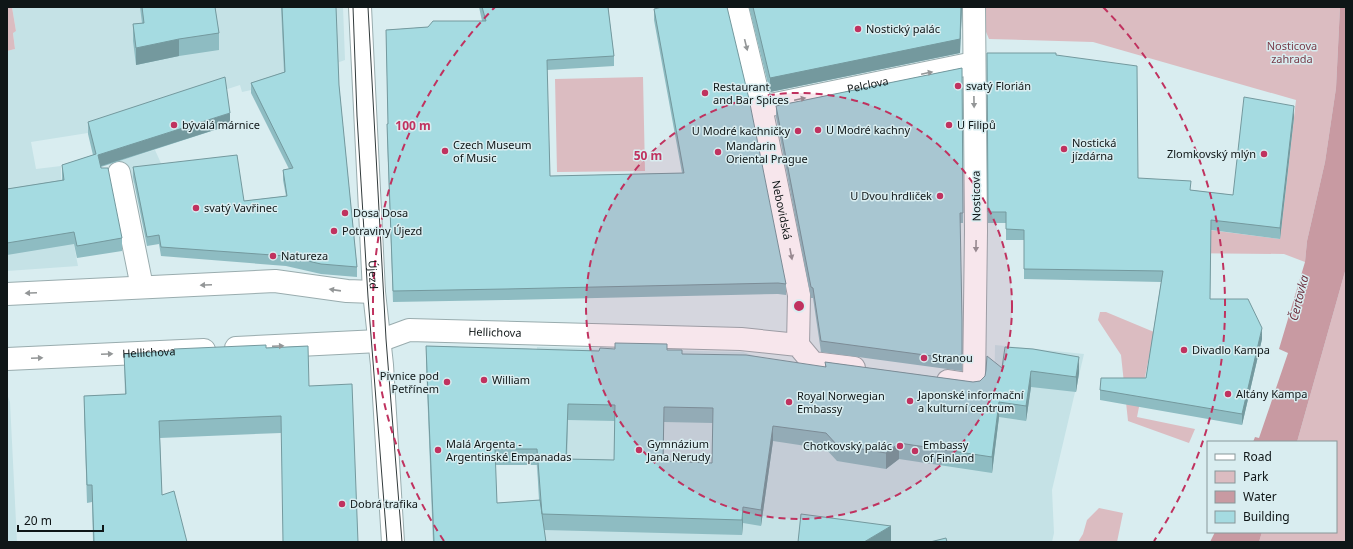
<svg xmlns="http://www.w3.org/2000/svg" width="1353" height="549" viewBox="0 0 1353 549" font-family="'Noto Sans',sans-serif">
  <rect width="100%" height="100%" fill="#d9edf0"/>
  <path fill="#c5e2e6" d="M 12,7 L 343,7 L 345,60 L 279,84 L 242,92 L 240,85 L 94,132 L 31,142 L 36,169 L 61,166 L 61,177 L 78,266 L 7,271 L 7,51 L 15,49 L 13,32 L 16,31 Z
    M 155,150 L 164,170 L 128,185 L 119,161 Z
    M 995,345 L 1084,354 L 1052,490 L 1054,533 L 1052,542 L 544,542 L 538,477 L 532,436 L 537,365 L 537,347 L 743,352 L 811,375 L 994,402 Z
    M 7,394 L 10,402 L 17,542 L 7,542 Z"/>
  <path fill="#dbbcc1" d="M 7,7 L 12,7 L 16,31 L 13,33 L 15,49 L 7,51 Z
    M 978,7 L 1340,7 L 1336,88 L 1325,162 L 1307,241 L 1305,262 L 1284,254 L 1177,253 L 1178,226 L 1280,239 L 1296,100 L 1093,42 L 989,39 L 978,13 Z
    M 643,77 L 645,171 L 557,172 L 555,79 Z
    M 1346,268 L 1346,542 L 1259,542 L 1262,532 L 1336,532 L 1336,442 L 1297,442 Z
    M 1100,312 L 1106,312 L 1154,332 L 1137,417 L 1195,429 L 1189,443 L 1128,421 L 1121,355 L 1098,320 Z
    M 1099,508 L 1123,513 L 1117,542 L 1078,542 L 1083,534 L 1087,520 Z"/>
  <path fill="#c89aa2" d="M 1340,7 L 1346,7 L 1346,268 L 1297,442 L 1253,442 L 1255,437 L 1259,438 L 1288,353 L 1279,349 L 1305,262 L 1307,241 L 1325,162 L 1336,88 Z
    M 1215,532 L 1262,532 L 1259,542 L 1210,542 Z"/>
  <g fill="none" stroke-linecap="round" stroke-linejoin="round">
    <g stroke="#99acae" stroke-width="24">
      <g id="minor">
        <path id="s1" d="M 360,7 L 374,292 L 382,365 L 393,542"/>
        <path id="s2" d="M 737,7 L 761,107 L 799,295 L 798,345"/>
        <path id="s3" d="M 761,107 L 974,63"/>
        <path d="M 119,173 L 142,287"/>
        <path d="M 7,294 L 275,281 L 347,291 L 374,292"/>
        <path id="s4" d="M 236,348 L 379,341 L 409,330 L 741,339 L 798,345 L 813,363 L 854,368"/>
        <path id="s5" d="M 7,359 L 204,350"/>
        <path d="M 948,381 L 974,385 L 976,231 L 974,7"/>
      </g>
    </g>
    <use href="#minor" stroke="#fff" stroke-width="22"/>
    <path stroke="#323b3c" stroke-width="1" d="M 353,7 L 357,116 L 368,297 L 387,542
      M 368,7 L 386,339 L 402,542"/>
  </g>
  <path fill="#8ebcc2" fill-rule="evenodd" d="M 140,7 L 215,7 L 219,33 L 219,50 L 179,56 L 136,65 L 133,41 L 133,24 L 142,23 Z
    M 281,7 L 336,7 L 339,85 L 357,267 L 357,277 L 321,274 L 286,266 L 161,256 L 159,244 L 147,246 L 133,177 L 133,167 L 244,201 L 286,196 L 283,180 L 283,170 L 289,169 L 251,93 L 251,83 L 284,72 Z
    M 479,7 L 608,7 L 614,56 L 614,66 L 547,70 L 550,176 L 682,173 L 654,20 L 654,9 L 786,284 L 786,295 L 778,294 L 505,300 L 393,302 L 387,135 L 387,124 L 388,124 L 386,30 L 428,27 L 482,21 Z
    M 749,7 L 962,7 L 960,53 L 770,92 Z
    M 987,53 L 1056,55 L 1138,178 L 1191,190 L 1233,195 L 1294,117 L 1280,239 L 1211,230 L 1210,299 L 1262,339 L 1242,425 L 1100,400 L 1100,390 L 1146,378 L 1161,282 L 1024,279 L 1024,240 L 1006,240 L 1006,223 L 988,223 Z
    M 962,68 L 963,223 L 960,223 L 962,319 L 962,371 L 821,352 L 813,298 L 811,298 L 776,117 L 776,106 Z
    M 88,122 L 230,125 L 101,167 L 122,238 L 122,251 L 77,258 L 74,244 L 7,255 L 7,189 L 62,180 L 62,165 L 93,155 L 88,134 Z
    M 308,346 L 281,433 L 160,438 L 162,495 L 187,542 L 93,542 L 92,502 L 87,503 L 84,413 L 84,396 L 125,394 L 124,354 Z
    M 426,346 L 599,351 L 667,350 L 682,354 L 825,367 L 825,362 L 973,382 L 980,381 L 1002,368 L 1079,373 L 1076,392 L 1031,387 L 1026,421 L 999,417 L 992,473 L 899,459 L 886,469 L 837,461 L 826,449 L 773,441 L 761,526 L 743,523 L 742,535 L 544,530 L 546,542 L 433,542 L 426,362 ZM 568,420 L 615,421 L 614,460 L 567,459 ZM 664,422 L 713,423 L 712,463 L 663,461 ZM 495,465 L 537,465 L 539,500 L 497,503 Z"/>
  <path fill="#74999e" d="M 962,7 L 960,53 L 770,92 L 770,78 Z
    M 179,39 L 179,56 L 136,65 L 136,48 Z
    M 1294,106 L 1294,117 L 1280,239 L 1280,228 Z
    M 230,113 L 230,125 L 98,167 L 98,155 Z
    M 1262,328 L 1262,339 L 1242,425 L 1242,414 Z
    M 1079,357 L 1079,373 L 1076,392 L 1076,377 Z
    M 1031,371 L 1031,387 L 1026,421 L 1026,406 Z
    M 999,402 L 999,417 L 992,473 L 992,457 Z
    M 664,407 L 664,422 L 663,477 L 663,461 Z
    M 773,426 L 773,441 L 761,526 L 761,510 Z
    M 899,443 L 899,459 L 886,469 L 886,453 Z
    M 743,507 L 743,523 L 742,535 L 742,520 Z
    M 891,526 L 891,542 L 864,542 Z"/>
  <path fill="#a5dbe1" stroke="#74999e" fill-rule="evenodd" d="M 142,7 L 215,7 L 219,33 L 179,39 L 136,48 L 133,24 L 144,23 Z
    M 282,7 L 336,7 L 339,85 L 357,267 L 321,264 L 286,256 L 161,247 L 159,235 L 147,237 L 133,167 L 237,155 L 244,201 L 287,196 L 283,170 L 293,168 L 251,83 L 285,72 Z
    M 482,7 L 608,7 L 614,56 L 547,60 L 550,176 L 684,173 L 654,9 L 662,7 L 727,7 L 749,99 L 786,284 L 778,283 L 505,289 L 393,291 L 387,124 L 388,124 L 386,30 L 428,27 L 433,21 L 486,21 Z
    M 753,7 L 961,7 L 960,39 L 770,78 Z
    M 987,53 L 1056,53 L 1056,55 L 1137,66 L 1138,178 L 1191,181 L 1190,190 L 1233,195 L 1244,97 L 1294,106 L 1280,228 L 1211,220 L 1210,299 L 1248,299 L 1262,328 L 1242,414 L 1100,390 L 1101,378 L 1146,378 L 1163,271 L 1024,269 L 1024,230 L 1006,229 L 1006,212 L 988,212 Z
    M 962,68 L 963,213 L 960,213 L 962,319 L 962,360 L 821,341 L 813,288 L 811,287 L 776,106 Z
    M 225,77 L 230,113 L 98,155 L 101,168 L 108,168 L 122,238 L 77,246 L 74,232 L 7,243 L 7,189 L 64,180 L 62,165 L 96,154 L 88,122 Z
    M 615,343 L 667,344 L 667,350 L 682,350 L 682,354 L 746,355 L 826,367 L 825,362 L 973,382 L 980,381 L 985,376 L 986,370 L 987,356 L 1002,368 L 1005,347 L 1033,349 L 1079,357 L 1076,377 L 1031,371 L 1026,406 L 999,402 L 992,457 L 899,443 L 886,453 L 837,445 L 826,433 L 773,426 L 761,510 L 743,507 L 742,520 L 542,514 L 537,449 L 495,449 L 497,503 L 540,500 L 546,542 L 434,542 L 426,346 L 599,351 L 600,348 L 615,349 ZM 568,404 L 615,405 L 614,460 L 566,459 ZM 664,407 L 713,408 L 712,463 L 663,461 Z
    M 266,345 L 266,348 L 308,346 L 309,386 L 352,384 L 358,542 L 283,542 L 281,416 L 159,421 L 162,495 L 174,491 L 187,542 L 94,542 L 92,485 L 87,485 L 84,396 L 126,394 L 124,354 L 174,351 L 174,349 Z
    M 801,514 L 891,526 L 864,542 L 798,542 Z
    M 946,538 L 947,542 L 930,542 Z"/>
  <defs><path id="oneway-solid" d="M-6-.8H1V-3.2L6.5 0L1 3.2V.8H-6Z"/></defs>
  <g fill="#939697">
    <use href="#oneway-solid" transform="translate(746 45) rotate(76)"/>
    <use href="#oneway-solid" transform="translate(927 73) rotate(-12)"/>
    <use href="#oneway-solid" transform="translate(800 99) rotate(-12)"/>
    <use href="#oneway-solid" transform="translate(974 102) rotate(89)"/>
    <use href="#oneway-solid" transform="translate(976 246) rotate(91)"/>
    <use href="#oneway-solid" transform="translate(791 254) rotate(79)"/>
    <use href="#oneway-solid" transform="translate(206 285) rotate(177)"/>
    <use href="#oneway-solid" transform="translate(335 290) rotate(-172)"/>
    <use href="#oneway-solid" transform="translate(31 293) rotate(178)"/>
    <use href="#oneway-solid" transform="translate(278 346) rotate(-3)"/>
    <use href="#oneway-solid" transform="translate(107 354) rotate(-3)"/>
    <use href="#oneway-solid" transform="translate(37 358) rotate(-3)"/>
  </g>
  <circle cx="799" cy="306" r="213" fill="#c0325f" fill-opacity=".12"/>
  <g fill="none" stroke="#c0325f" stroke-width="2" stroke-dasharray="7 5">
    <circle cx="799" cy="306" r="213"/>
    <path d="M444 541A426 426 0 0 1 495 7M1103 7A426 426 0 0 1 1154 541"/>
  </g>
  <g fill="#c0325f" stroke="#d9edf0" stroke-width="1.5">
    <circle cx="858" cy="29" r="4"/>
    <circle cx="958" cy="86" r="4"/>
    <circle cx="705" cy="93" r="4"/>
    <circle cx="174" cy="125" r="4"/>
    <circle cx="949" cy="125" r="4"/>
    <circle cx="818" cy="130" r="4"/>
    <circle cx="798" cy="131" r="4"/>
    <circle cx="1064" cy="149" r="4"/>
    <circle cx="445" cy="151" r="4"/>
    <circle cx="718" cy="152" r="4"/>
    <circle cx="1264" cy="154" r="4"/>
    <circle cx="940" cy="196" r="4"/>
    <circle cx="196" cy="208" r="4"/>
    <circle cx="345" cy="213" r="4"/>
    <circle cx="334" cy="231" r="4"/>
    <circle cx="273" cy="256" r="4"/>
    <circle cx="1184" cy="350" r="4"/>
    <circle cx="924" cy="358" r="4"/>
    <circle cx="484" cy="380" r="4"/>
    <circle cx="447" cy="382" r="4"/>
    <circle cx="1228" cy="394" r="4"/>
    <circle cx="910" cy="401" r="4"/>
    <circle cx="789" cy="402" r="4"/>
    <circle cx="900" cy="446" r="4"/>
    <circle cx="438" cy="450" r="4"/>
    <circle cx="639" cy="450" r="4"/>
    <circle cx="915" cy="451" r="4"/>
    <circle cx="342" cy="504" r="4"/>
  </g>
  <g text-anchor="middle" stroke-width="3" stroke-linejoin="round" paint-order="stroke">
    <g font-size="11" fill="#0f1617" stroke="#d9edf0" text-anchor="start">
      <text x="866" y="33">Nostický palác</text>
      <text x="966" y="90">svatý Florián</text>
      <text x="713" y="91">Restaurant<tspan x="713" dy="13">and Bar Spices</tspan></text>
      <text x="182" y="129">bývalá márnice</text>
      <text x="957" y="129">U Filipů</text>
      <text x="826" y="134">U Modré kachny</text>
      <text x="790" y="135" text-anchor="end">U Modré kachničky</text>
      <text x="1072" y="147">Nostická<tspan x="1072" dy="13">jízdárna</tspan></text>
      <text x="453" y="149">Czech Museum<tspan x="453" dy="13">of Music</tspan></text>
      <text x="726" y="150">Mandarin<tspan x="726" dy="13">Oriental Prague</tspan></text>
      <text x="1256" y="158" text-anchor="end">Zlomkovský mlýn</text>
      <text x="932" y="200" text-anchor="end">U Dvou hrdliček</text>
      <text x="204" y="212">svatý Vavřinec</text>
      <text x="353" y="217">Dosa Dosa</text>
      <text x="342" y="235">Potraviny Újezd</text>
      <text x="281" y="260">Natureza</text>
      <text x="1192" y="354">Divadlo Kampa</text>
      <text x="932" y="362">Stranou</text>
      <text x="439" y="380" text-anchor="end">Pivnice pod<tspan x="439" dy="13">Petřínem</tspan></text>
      <text x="492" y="384">William</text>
      <text x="1236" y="398">Altány Kampa</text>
      <text x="918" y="399">Japonské informační<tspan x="918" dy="13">a kulturní centrum</tspan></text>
      <text x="797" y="400">Royal Norwegian<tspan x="797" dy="13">Embassy</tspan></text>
      <text x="446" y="448">Malá Argenta -<tspan x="446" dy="13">Argentinské Empanadas</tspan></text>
      <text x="647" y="448">Gymnázium<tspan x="647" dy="13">Jana Nerudy</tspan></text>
      <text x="923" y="449">Embassy<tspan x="923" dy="13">of Finland</tspan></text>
      <text x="892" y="450" text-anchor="end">Chotkovský palác</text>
      <text x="350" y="508">Dobrá trafika</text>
    </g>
    <g font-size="11" fill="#793c4a" stroke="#d9edf0">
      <text x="1292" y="50">Nosticova<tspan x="1292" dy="13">zahrada</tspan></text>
    </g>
    <g font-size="11" fill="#0f1617" stroke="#d9edf0">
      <text dy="4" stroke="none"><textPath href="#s3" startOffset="109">Pelclova</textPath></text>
      <text transform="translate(976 196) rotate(-91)" y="4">Nosticova</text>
      <text dy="4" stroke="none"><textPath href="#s2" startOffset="208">Nebovidská</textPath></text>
      <text dy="4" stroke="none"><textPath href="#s1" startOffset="268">Újezd</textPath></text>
      <text dy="4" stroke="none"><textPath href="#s4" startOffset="261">Hellichova</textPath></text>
      <text dy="4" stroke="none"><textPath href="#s5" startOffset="142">Hellichova</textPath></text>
    </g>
    <g font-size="12" font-style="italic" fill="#6e3341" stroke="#d9edf0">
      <text transform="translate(1299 298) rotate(-76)" y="4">Čertovka</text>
    </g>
  </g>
  <circle cx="799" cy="306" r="6" fill="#c0325f" stroke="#d9edf0" stroke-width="2"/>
  <g font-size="12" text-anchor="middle" font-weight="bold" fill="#c0325f" stroke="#d9edf0" stroke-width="3" stroke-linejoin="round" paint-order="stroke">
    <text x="413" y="130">100 m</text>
    <text x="648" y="160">50 m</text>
  </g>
  <rect width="1353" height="549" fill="none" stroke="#0f1617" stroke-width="16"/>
  <rect x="1207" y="441" width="130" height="92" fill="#d9edf0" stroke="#889799"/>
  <rect x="1215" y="454" width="20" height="6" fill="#ffffff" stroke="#889799"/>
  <text x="1243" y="461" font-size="12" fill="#0f1617">Road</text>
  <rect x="1215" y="471" width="20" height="12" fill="#dbbcc1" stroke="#889799"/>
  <text x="1243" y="481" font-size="12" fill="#0f1617">Park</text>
  <rect x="1215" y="491" width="20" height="12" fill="#c89aa2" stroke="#889799"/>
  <text x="1243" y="501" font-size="12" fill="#0f1617">Water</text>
  <rect x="1215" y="511" width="20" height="12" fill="#a5dbe1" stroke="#889799"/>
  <text x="1243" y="521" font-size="12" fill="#0f1617">Building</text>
  <path d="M18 525v6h85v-6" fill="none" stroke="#0f1617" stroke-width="2"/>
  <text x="24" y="525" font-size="12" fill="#0f1617" stroke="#d9edf0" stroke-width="3" paint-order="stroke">20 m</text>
</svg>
